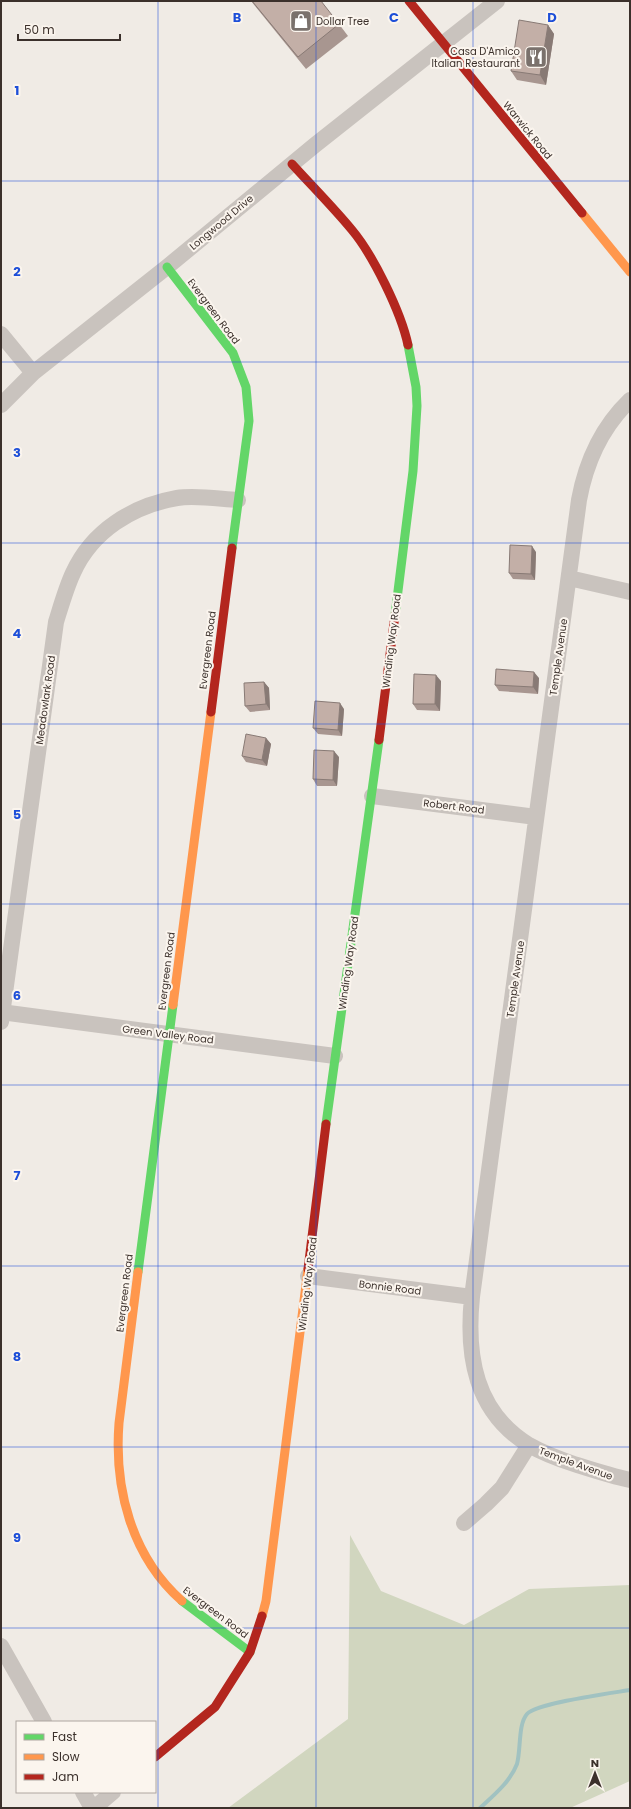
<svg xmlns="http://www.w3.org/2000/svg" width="631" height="1809" viewBox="0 0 631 1809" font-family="Poppins,sans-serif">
  <rect width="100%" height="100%" fill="#f0ebe5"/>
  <path fill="#d1d6bf" d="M 350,1535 L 381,1591 L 464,1625 L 529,1589 L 630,1585 L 630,1781 L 570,1808 L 228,1808 L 348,1719 Z"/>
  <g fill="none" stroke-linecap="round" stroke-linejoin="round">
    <path stroke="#a1c2c1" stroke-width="4" d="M 480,1808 C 494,1795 510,1782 517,1764 C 521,1750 518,1724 527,1714 C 537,1703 612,1693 630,1690"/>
    <path stroke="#c9c3be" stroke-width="16" d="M 1,334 L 33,373
      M 630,400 C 602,427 586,462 579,500 L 472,1297 C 466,1356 475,1412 529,1445 C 543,1453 559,1459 574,1464 C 593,1470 611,1476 630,1480
      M 1,405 L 33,373 L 167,267 L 315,145 L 497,1
      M 569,578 L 630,592
      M 372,796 L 536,817
      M 1,1012 L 335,1056
      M 1,1022 L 56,622 C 61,606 66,588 73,573 C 92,531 132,506 177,498 C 195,495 220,499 238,500
      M 308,1276 L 472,1297
      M 464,1523 L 486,1504 L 502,1488 L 529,1445
      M 1,1646 L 44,1722
      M 83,1792 L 92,1808
      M 94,1808 L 113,1792"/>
    <path stroke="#63d668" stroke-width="9" d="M 167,267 L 233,353 L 246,387 L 249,421 L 232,548
      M 395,615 L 413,471 L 417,406 L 416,387 L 408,345
      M 326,1124 L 379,740
      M 138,1272 L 173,1005
      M 182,1601 L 250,1652"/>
    <path stroke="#ff974d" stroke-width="9" d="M 582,213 L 630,272
      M 173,1005 L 211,712
      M 138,1272 L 119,1423 C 114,1488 131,1556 182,1601
      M 262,1616 L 266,1601 L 308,1269"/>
    <path stroke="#b3261e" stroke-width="9" d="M 409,1 L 582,213
      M 292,164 C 312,186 333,207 352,230 C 373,255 401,312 408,345
      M 211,712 L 232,548
      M 379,740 L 395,615
      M 308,1269 L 326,1124
      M 155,1757 L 215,1707 L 250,1652 L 262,1616"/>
  </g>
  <path fill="#a89690" d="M 251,1 L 339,24 L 348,36 L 306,69 Z
    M 548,25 L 554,34 L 546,85 L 517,80 L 511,71 Z
    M 536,552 L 535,580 L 513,579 L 509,573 Z
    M 539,678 L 538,694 L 499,691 L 495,685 Z
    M 441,681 L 440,711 L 417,710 L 413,704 Z
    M 264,682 L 269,688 L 270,710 L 250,712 L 245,706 Z
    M 344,709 L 342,736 L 318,734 L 313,728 Z
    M 266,738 L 271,744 L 267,766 L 246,762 L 242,756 Z
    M 339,757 L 337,786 L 317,786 L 313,779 Z"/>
  <path fill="#887a75" d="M 548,25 L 554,34 L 546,85 L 540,75 Z
    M 532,546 L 536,552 L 535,580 L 531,574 Z
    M 534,672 L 539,678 L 538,694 L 533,687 Z
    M 436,675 L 441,681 L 440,711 L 435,704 Z
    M 264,682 L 269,688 L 270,710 L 266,704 Z
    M 340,703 L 344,709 L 342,736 L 338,730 Z
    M 266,738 L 271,744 L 267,766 L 262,760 Z
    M 334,751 L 339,757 L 337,786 L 333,780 Z"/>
  <path fill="#c3afa7" stroke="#887a75" d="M 252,1 L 321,1 L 339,24 L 298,57 Z
    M 519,20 L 548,25 L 540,75 L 511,71 Z
    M 510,545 L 532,546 L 531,574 L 509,573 Z
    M 496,669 L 534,672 L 533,687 L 495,685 Z
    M 414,674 L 436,675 L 435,704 L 413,704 Z
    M 264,682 L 266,704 L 245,706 L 244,683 Z
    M 315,701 L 340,703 L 338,730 L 313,728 Z
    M 246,734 L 266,738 L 262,760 L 242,756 Z
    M 314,750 L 334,751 L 333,780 L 313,779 Z"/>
  <path fill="none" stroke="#1d4ed8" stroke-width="1" stroke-opacity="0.55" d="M 158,1 L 158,1808M 316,1 L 316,1808M 473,1 L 473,1808M 1,181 L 630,181M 1,362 L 630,362M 1,543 L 630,543M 1,724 L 630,724M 1,904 L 630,904M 1,1085 L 630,1085M 1,1266 L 630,1266M 1,1447 L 630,1447M 1,1628 L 630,1628"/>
  <defs>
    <g id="shop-square" transform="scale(1.15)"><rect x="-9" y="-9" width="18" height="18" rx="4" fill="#7a716c" stroke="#fbf5ee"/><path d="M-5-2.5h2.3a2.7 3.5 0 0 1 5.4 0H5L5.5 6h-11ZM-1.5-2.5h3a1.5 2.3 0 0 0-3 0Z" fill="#fff"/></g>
    <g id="restaurant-square" transform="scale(1.15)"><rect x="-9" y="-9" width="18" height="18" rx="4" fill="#7a716c" stroke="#fbf5ee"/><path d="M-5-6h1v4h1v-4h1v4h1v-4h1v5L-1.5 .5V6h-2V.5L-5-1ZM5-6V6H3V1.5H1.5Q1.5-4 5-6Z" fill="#fff"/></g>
  </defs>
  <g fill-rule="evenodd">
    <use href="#shop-square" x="301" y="21"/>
    <use href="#restaurant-square" x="536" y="57"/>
  </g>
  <g text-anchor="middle" stroke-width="4" stroke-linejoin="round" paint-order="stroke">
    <g font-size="10" fill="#3b302b" stroke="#fbf5ee" text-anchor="start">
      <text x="316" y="25">Dollar Tree</text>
      <text x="520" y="55" text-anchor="end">Casa D'Amico<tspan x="520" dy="12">Italian Restaurant</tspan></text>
    </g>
    <g font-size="10" fill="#3b302b" stroke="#fbf5ee">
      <text transform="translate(528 130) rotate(51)" y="4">Warwick Road</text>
      <text transform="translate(221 222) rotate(-40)" y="4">Longwood Drive</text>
      <text transform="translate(214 311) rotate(53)" y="4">Evergreen Road</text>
      <text transform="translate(391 641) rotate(-83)" y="4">Winding Way Road</text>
      <text transform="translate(207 650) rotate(-83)" y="4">Evergreen Road</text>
      <text transform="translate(558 657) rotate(-82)" y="4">Temple Avenue</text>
      <text transform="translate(45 700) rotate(-82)" y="4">Meadowlark Road</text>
      <text transform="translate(454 806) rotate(7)" y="4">Robert Road</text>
      <text transform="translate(348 963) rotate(-82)" y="4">Winding Way Road</text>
      <text transform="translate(166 971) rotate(-83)" y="4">Evergreen Road</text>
      <text transform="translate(515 979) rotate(-82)" y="4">Temple Avenue</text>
      <text transform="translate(168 1034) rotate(7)" y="4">Green Valley Road</text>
      <text transform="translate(307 1284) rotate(-83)" y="4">Winding Way Road</text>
      <text transform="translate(390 1287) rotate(7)" y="4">Bonnie Road</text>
      <text transform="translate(124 1293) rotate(-83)" y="4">Evergreen Road</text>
      <text transform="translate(576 1463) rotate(20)" y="4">Temple Avenue</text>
      <text transform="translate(216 1612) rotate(37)" y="4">Evergreen Road</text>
    </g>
  </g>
  <g font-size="13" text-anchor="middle" font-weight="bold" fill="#1d4ed8" stroke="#fbf5ee" stroke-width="4" stroke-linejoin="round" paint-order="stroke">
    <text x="237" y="22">B</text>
    <text x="394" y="22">C</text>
    <text x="552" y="22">D</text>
    <text x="17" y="95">1</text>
    <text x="17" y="276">2</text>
    <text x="17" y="457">3</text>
    <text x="17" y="638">4</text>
    <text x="17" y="819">5</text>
    <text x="17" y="1000">6</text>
    <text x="17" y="1180">7</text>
    <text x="17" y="1361">8</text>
    <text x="17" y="1542">9</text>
  </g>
  <rect width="631" height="1809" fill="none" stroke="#3b302b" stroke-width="4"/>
  <rect x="16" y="1721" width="140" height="72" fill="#fbf5ee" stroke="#aea6a0"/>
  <rect x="24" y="1734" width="20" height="6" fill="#63d668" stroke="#aea6a0"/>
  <text x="52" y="1741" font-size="12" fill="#3b302b">Fast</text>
  <rect x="24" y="1754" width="20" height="6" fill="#ff974d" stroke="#aea6a0"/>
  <text x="52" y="1761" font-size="12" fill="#3b302b">Slow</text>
  <rect x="24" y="1774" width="20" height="6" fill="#b3261e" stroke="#aea6a0"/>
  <text x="52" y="1781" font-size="12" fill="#3b302b">Jam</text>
  <g transform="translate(595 1773)" stroke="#fbf5ee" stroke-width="3" paint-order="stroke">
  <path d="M0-3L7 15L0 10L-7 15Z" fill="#3b302b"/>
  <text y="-6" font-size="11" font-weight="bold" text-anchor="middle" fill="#3b302b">N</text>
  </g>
  <path d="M18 34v6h102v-6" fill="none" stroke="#3b302b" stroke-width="2"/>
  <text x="24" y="34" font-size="12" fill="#3b302b" stroke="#fbf5ee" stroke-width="3" paint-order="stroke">50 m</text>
</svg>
